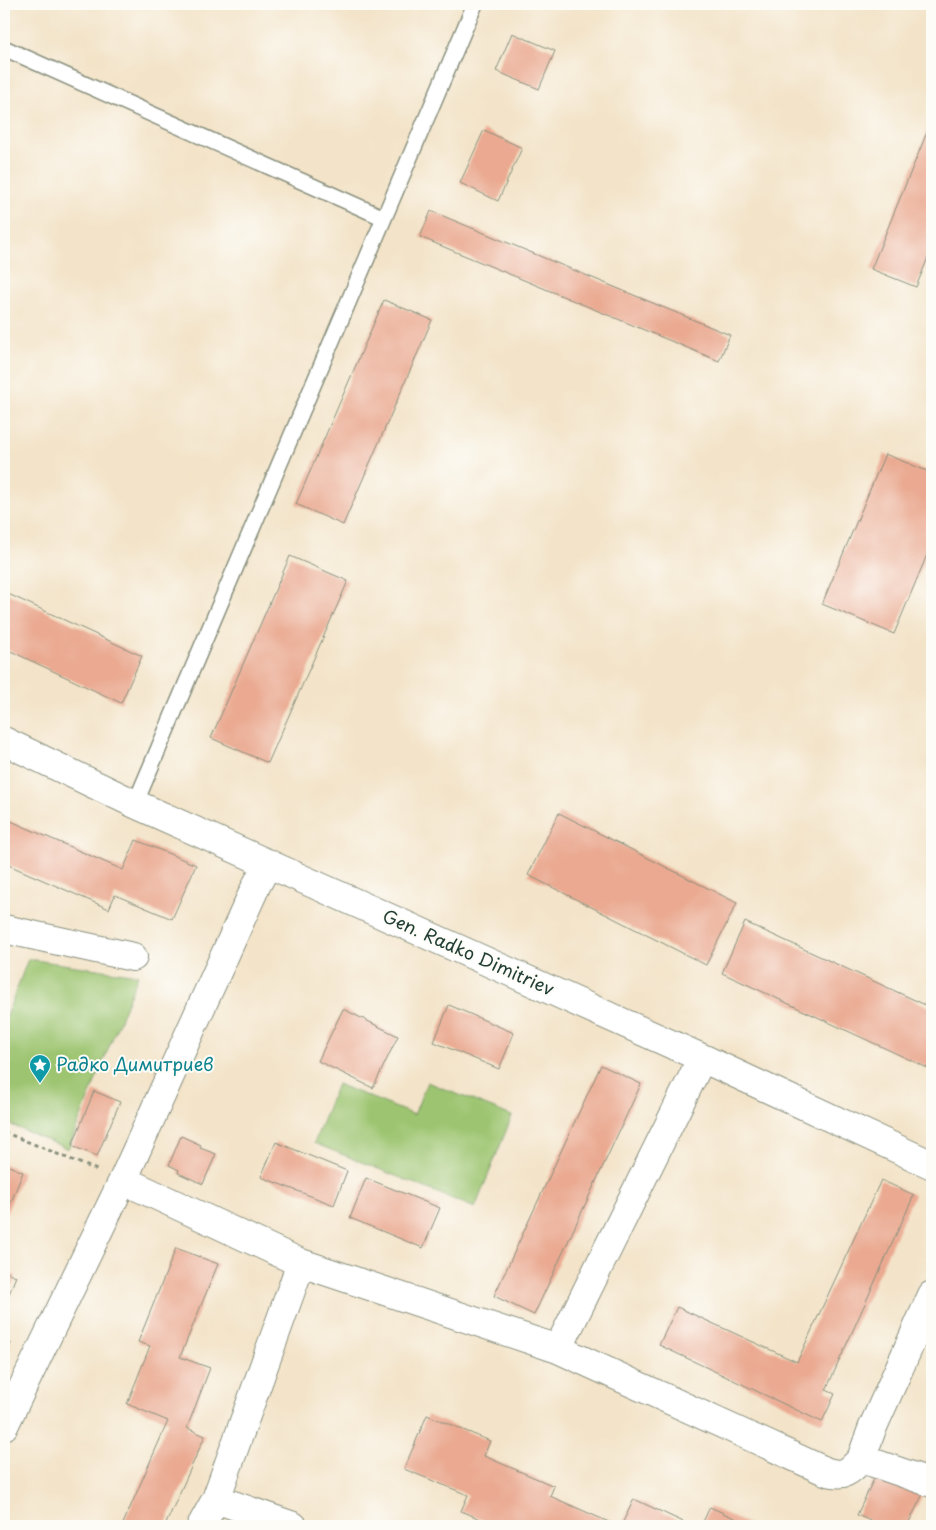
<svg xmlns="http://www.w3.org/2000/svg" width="936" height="1530" viewBox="0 0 936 1530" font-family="'Playpen Sans',sans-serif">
  <rect width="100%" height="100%" fill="#fdfcf7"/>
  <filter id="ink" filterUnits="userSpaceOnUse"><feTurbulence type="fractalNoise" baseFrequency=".02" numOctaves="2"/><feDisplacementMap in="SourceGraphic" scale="10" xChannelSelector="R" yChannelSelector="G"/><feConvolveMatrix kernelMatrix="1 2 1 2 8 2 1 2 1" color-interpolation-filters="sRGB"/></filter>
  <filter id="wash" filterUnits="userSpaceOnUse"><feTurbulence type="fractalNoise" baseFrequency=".0096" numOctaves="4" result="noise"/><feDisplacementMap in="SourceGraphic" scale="20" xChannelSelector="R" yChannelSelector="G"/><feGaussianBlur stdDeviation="1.12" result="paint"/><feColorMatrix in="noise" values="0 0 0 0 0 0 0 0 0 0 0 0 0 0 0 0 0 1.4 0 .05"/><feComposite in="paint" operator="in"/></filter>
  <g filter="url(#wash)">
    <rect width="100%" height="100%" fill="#f3e3c8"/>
    <path fill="#9dc571" stroke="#5e8152" d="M 28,959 L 138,975 L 68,1149 L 4,1122 L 4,1022 Z
      M 427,1082 L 512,1116 L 475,1208 L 314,1143 L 337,1084 L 414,1115 Z"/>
    <g id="blocks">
      <path fill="#eaa990" d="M 512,33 L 555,51 L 539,89 L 496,71 Z
        M 932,120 L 932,248 L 916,287 L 871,269 Z
        M 484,130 L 522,148 L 498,201 L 460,183 Z
        M 431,211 L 730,335 L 719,361 L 420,237 Z
        M 384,300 L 432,320 L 343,525 L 296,504 Z
        M 885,454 L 932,473 L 932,543 L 894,634 L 822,604 Z
        M 290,556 L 348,581 L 268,763 L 211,738 Z
        M 4,592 L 142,656 L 121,703 L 4,648 Z
        M 559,813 L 737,903 L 706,965 L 528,875 Z
        M 4,818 L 123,870 L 136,840 L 196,865 L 172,919 L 115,895 L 109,909 L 4,863 Z
        M 745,922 L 932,1008 L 932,1070 L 722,973 Z
        M 449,1005 L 514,1033 L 499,1069 L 434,1042 Z
        M 343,1009 L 398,1036 L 373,1088 L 318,1061 Z
        M 601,1065 L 641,1084 L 534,1315 L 494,1296 Z
        M 94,1091 L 120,1102 L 97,1156 L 72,1146 Z
        M 181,1136 L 201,1145 L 200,1148 L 216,1154 L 203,1184 L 178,1173 L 179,1170 L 169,1165 Z
        M 276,1142 L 347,1171 L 334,1205 L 261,1177 Z
        M 4,1164 L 23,1172 L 4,1220 Z
        M 366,1178 L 440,1208 L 423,1248 L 350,1218 Z
        M 881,1180 L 914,1195 L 826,1390 L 835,1394 L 822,1422 L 659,1345 L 677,1307 L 797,1362 Z
        M 176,1248 L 218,1264 L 180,1357 L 210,1368 L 187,1428 L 205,1436 L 165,1526 L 122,1526 L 168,1421 L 127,1404 L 150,1346 L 138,1342 Z
        M 4,1271 L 16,1276 L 4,1307 Z
        M 4,1340 L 11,1343 L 4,1359 Z
        M 427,1415 L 490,1441 L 484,1456 L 554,1486 L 550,1496 L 618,1526 L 497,1526 L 461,1511 L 468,1495 L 404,1469 Z
        M 878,1470 L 924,1492 L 907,1526 L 882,1526 L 857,1515 Z
        M 634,1499 L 692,1526 L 621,1526 Z
        M 710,1507 L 752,1526 L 701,1526 Z"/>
    </g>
  </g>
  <g filter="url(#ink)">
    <use href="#blocks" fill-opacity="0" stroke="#89907e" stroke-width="1"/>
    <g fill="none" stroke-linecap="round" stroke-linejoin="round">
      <g stroke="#89907e" stroke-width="18">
        <path id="lane" d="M 4,48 L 384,218
          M 135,804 L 475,4"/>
      </g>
      <g stroke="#89907e" stroke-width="30">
        <path id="street" d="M 4,741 L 135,804 L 702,1058 L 932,1165
          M 4,929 L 133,957
          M 123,1180 L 301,1263 L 558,1349 L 825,1471 C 844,1477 848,1473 861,1459 L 874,1463 L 932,1483
          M 558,1349 L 702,1058
          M 4,1426 L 123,1180 L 256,886 L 268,863
          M 861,1459 L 872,1429 L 932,1295
          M 216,1499 L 293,1526
          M 201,1526 L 216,1499 L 301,1263"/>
      </g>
      <path stroke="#89907e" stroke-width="3" stroke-dasharray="4 4" stroke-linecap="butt" d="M 4,1132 L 99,1171"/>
      <use href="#lane" stroke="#fff" stroke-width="15"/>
      <use href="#street" stroke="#fff" stroke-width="28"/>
    </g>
  </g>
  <defs>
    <g id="sight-pin" transform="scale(1.125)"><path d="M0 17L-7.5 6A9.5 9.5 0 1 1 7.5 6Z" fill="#0f9aa8" stroke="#fdfcf7"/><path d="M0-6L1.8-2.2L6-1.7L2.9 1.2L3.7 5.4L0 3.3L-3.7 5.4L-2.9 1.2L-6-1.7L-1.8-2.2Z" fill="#fff"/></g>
  </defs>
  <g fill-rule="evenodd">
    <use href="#sight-pin" x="40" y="1065"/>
  </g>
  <g text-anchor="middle" stroke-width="4" stroke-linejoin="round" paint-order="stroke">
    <g font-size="18" fill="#1f3d34" stroke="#fdfcf7">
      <text transform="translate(468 953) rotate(24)" y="6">Gen. Radko Dimitriev</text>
    </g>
    <g font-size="18" fill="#0d838f" stroke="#fdfcf7" text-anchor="start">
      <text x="56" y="1071">Радко Димитриев</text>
    </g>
  </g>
  <rect width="936" height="1530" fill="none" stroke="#fdfcf7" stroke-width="20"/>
</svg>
